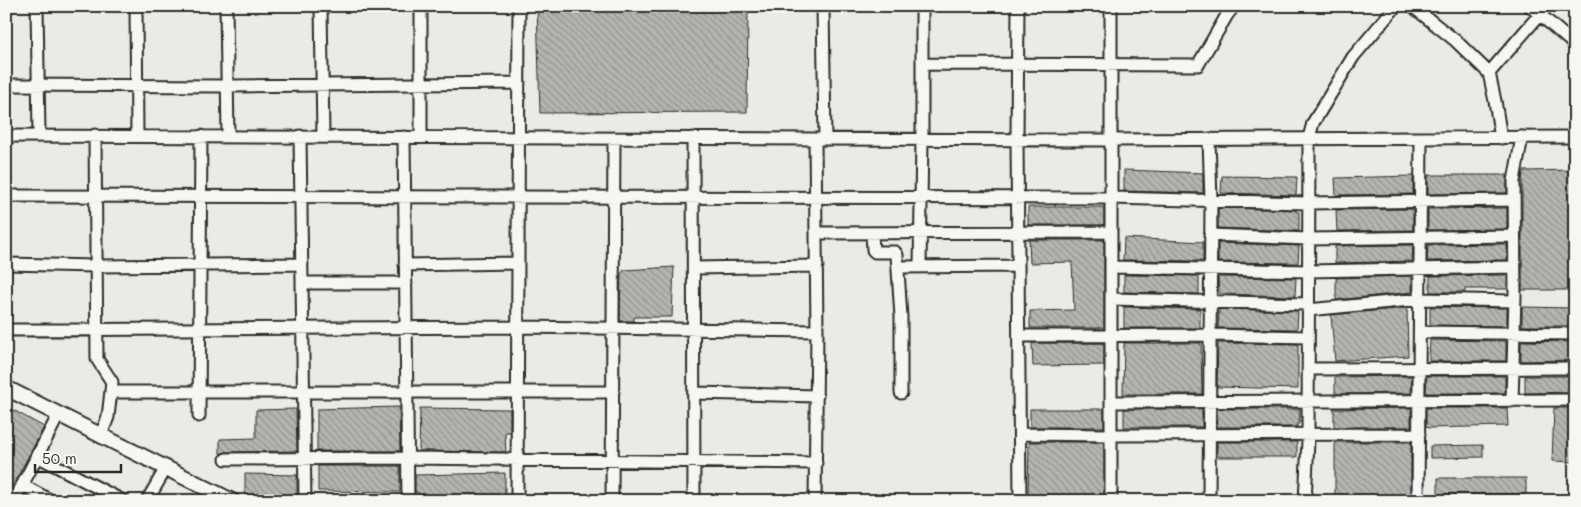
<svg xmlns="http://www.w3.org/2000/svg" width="1581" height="507" viewBox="0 0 1581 507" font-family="Mali,sans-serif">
  <defs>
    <pattern id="building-back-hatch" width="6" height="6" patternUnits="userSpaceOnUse" patternTransform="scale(1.25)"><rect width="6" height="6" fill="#b4b4b1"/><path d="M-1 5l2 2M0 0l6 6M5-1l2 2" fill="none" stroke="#939390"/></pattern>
  </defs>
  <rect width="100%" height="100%" fill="#eaeae6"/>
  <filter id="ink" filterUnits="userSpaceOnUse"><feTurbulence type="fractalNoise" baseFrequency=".02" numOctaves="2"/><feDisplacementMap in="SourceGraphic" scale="10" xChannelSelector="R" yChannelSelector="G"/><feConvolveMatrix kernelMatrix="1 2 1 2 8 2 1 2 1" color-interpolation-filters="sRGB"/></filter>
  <g filter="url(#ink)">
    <path fill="url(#building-back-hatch)" stroke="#2b2b2b" d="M 537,6 L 748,6 L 747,112 L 540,113 Z
      M 1124,170 L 1203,173 L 1203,193 L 1124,191 Z
      M 1575,170 L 1575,290 L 1522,290 L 1522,182 L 1523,171 Z
      M 1428,175 L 1507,175 L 1507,193 L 1428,194 Z
      M 1222,176 L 1297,177 L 1296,195 L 1221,193 Z
      M 1413,176 L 1413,194 L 1336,195 L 1335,178 Z
      M 1028,207 L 1104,207 L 1104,225 L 1028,225 Z
      M 1221,208 L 1296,210 L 1296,212 L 1299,212 L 1299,231 L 1218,228 L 1218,209 Z
      M 1507,208 L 1507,229 L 1428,230 L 1428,209 Z
      M 1413,209 L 1413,230 L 1337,231 L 1336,210 Z
      M 1124,238 L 1203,242 L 1203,261 L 1123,260 Z
      M 1029,240 L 1104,240 L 1104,328 L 1030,328 L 1030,311 L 1074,310 L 1072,262 L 1030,263 Z
      M 1218,243 L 1299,246 L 1298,263 L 1218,262 Z
      M 1507,244 L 1507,260 L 1427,261 L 1428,245 Z
      M 1413,245 L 1412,261 L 1335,263 L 1335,246 Z
      M 674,267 L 672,317 L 635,317 L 633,321 L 620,321 L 621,274 L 624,270 Z
      M 1124,275 L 1199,276 L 1199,294 L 1124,292 Z
      M 1507,275 L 1507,289 L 1465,289 L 1465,292 L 1430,292 L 1430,276 Z
      M 1412,276 L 1412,292 L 1336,300 L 1336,278 Z
      M 1218,277 L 1296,278 L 1295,296 L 1219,294 Z
      M 1124,307 L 1200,309 L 1200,328 L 1124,328 Z
      M 1430,307 L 1507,308 L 1507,326 L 1430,325 Z
      M 1522,307 L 1575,308 L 1575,326 L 1522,326 Z
      M 1407,308 L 1408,356 L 1335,361 L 1331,315 Z
      M 1219,309 L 1298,311 L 1297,329 L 1218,328 Z
      M 1430,340 L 1506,341 L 1506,361 L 1429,361 Z
      M 1521,341 L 1575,342 L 1575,360 L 1521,361 Z
      M 1032,343 L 1104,343 L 1104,365 L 1033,366 Z
      M 1124,343 L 1201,343 L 1202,394 L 1123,394 Z
      M 1218,343 L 1298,344 L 1298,389 L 1217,387 Z
      M 1412,376 L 1411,393 L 1335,394 L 1335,377 Z
      M 1427,376 L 1505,376 L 1505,393 L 1426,393 Z
      M 1525,376 L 1575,376 L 1575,392 L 1525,393 Z
      M 6,406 L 44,427 L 6,498 Z
      M 399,407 L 400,451 L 317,451 L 317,409 Z
      M 420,408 L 510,409 L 510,432 L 505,432 L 506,452 L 419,451 Z
      M 1411,408 L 1411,427 L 1334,427 L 1334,409 Z
      M 1426,408 L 1507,408 L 1508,426 L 1429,428 L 1426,427 Z
      M 1554,408 L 1575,408 L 1575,462 L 1552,461 Z
      M 296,409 L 297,451 L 226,452 L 220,454 L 220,439 L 256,438 L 256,410 Z
      M 1030,409 L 1104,409 L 1104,427 L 1030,427 Z
      M 1124,409 L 1202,409 L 1202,427 L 1124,427 Z
      M 1217,409 L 1300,409 L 1299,424 L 1297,424 L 1297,427 L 1217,427 Z
      M 1029,442 L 1104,442 L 1104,496 L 1028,495 Z
      M 1217,442 L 1297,442 L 1297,457 L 1217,457 Z
      M 1335,442 L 1411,442 L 1411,498 L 1335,498 Z
      M 1483,445 L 1483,457 L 1430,458 L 1430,446 Z
      M 318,466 L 400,466 L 400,492 L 318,491 Z
      M 505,473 L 505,496 L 418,497 L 418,492 L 415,492 L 415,475 Z
      M 245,474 L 297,475 L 297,496 L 245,495 Z
      M 1438,478 L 1526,478 L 1526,494 L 1438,494 Z"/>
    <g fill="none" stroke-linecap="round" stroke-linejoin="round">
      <g stroke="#2b2b2b" stroke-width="15">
        <path id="minor" d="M 37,6 L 39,135
          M 136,6 L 137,136
          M 226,6 L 228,136
          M 321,6 L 323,136
          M 823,6 L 825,139
          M 1018,6 L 1017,140 L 1020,501
          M 1111,6 L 1111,501
          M 1412,6 L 1456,41 L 1489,73 L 1495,101 L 1501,138
          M 1530,6 L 1575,45
          M 922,64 L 1198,65 L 1227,15 L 1234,6
          M 1489,73 L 1547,6
          M 6,85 L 227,86 L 519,83
          M 95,135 L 97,359 L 112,382 L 108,417 L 101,435
          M 6,136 L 1110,140 L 1575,137
          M 300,136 L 305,501
          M 421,136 L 421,6
          M 404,137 L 408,501
          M 693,138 L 694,501
          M 815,139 L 817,331 L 815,501
          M 6,196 L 1111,198 L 1308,203 L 1514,200
          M 816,233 L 1111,232
          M 872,233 L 873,250 L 875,252 L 895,252 L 897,255 L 901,317 L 901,393
          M 1210,235 L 1308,239 L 1514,236
          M 6,264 L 96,266 L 302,264
          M 405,265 L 518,263
          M 920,266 L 922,140 L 922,6
          M 898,267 L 1018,266
          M 1111,267 L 1308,271 L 1514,267
          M 694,268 L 817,266
          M 302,283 L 406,283
          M 1111,299 L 1308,304
          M 1308,310 L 1421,299 L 1514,301
          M 6,330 L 518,327 L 817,331
          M 1420,332 L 1575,334
          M 1019,336 L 1210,335 L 1308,337
          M 1308,369 L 1575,368
          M 112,392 L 613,392
          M 694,393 L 817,396
          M 1512,401 L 1515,296 L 1514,181 L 1522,137
          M 1111,402 L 1575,400
          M 199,416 L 201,136
          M 1020,434 L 1111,435 L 1419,434
          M 37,456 L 123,501
          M 226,459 L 407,458 L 816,463
          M 22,485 L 52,501
          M 14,501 L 59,414
          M 147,501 L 166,468
          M 517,501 L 519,6
          M 612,501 L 614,138
          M 1209,501 L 1211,201 L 1209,139
          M 1305,501 L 1308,441 L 1309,138 L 1313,123 L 1353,57 L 1396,6
          M 1418,501 L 1421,138"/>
      </g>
      <g stroke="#2b2b2b" stroke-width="18">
        <path id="major" d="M 6,388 L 232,501"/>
      </g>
      <use href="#minor" stroke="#f6f6f2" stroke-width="11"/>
      <use href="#major" stroke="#f6f6f2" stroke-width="14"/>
    </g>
  </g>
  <rect width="1581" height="507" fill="none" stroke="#f6f6f2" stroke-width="25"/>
  <rect x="12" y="12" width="1556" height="482" fill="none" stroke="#2b2b2b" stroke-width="2" filter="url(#ink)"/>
  <path d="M35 464v8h86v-8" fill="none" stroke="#2b2b2b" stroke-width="2.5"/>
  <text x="42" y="464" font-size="15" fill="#2b2b2b" stroke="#f6f6f2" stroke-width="4" paint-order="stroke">50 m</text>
</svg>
